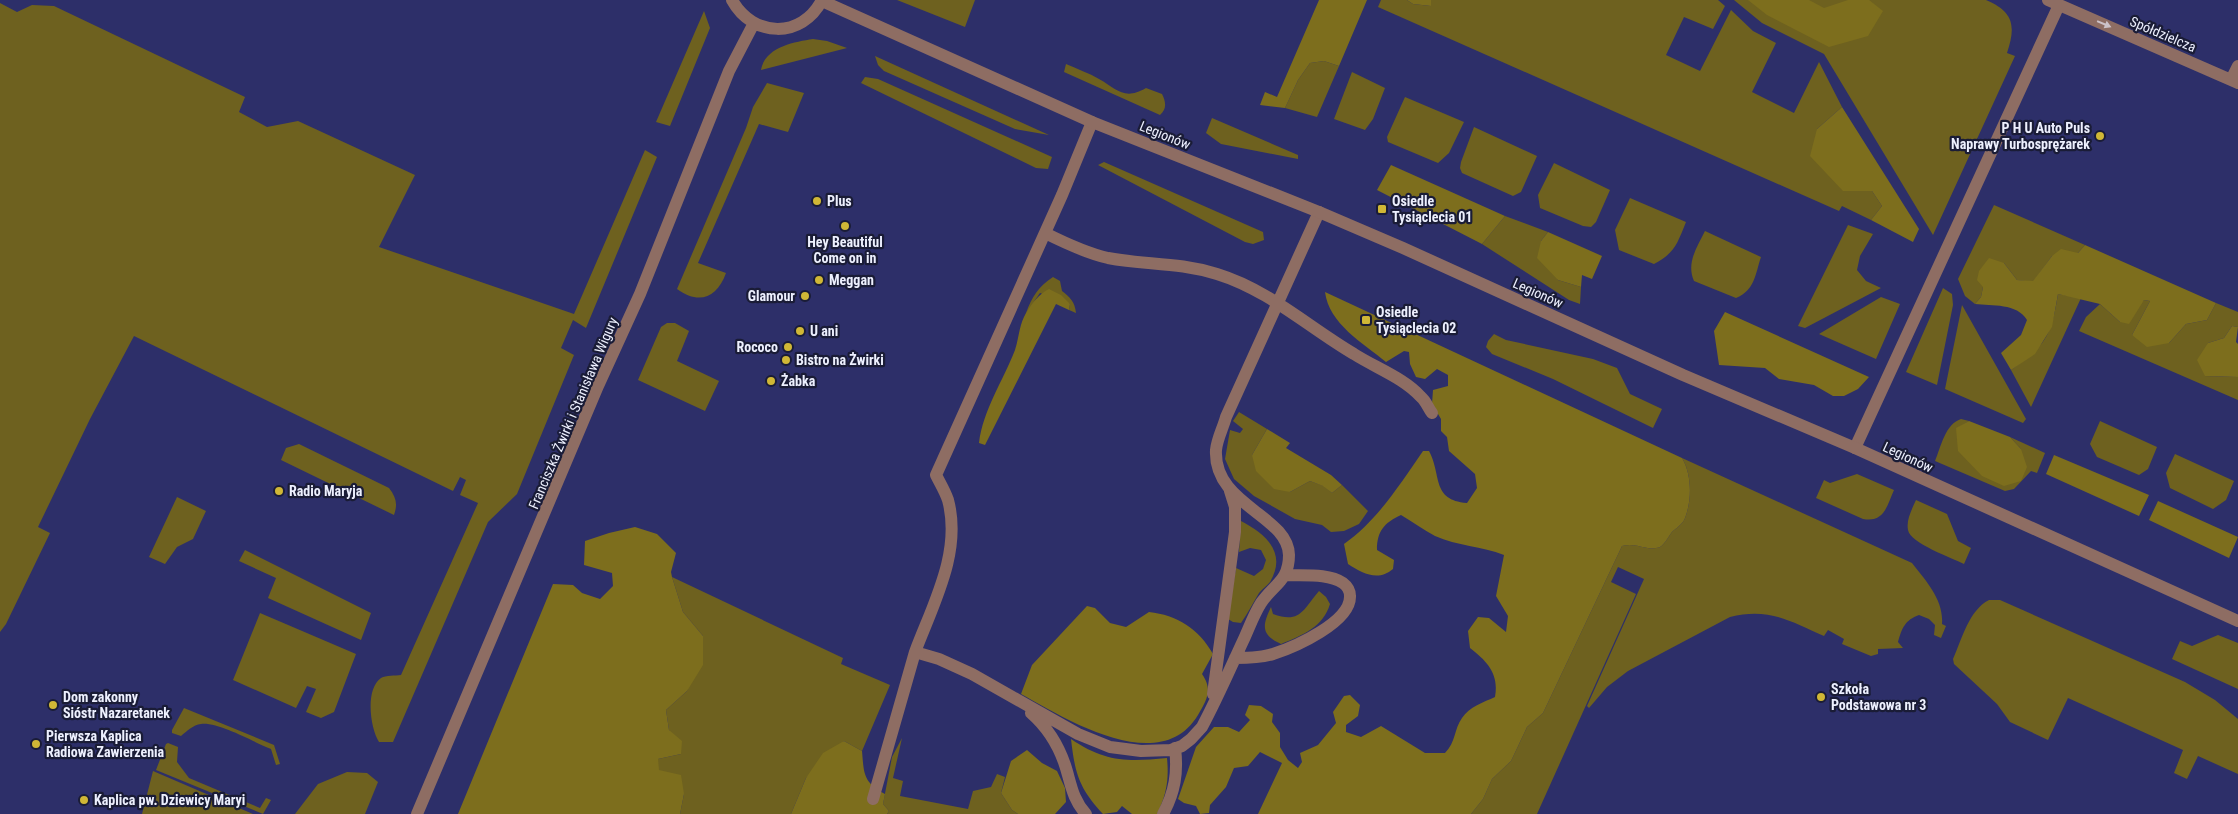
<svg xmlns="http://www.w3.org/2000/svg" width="2238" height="814" viewBox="0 0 2238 814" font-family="'Roboto Condensed',sans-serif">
  <rect width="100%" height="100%" fill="#2d2f69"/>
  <path fill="#6e611f" d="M 897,0 L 975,0 L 965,27 Z
    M 1381,0 L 1407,0 L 1413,4 L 1431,6 L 1431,0 L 1718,0 L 1725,6 L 1713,29 L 1684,17 L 1666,55 L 1700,71 L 1731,10 L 1753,31 L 1776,43 L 1752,92 L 1794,113 L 1819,62 L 1842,107 L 1817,129 L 1872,191 L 1882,206 L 1871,220 L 1842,206 L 1839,211 L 1378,7 Z
    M 1734,0 L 1986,0 C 2014,12 2016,26 2007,53 L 2015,56 L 1933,235 L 1824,54 L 1762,23 Z
    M 0,3 L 17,12 L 32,5 L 54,6 L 245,97 L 239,112 L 267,127 L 298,121 L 415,175 L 379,247 L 574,314 L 645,150 L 657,157 L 586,328 L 573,320 L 561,348 L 574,355 L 517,494 L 488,522 L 393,742 L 379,742 C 370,728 365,689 381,678 C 386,675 395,676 401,675 L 478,503 L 460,495 L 466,480 L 460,477 L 453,491 L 134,336 L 90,419 L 38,527 L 50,533 L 6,624 L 0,632 Z
    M 704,11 L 710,28 L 670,126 L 656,122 Z
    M 813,39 L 827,41 L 847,48 L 761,70 C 765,47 794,42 813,39 Z
    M 875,56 L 1049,135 L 1015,129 L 884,71 L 878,65 Z
    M 1324,61 L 1339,66 L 1317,117 L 1285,108 L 1298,80 L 1310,63 Z
    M 1066,64 C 1077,69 1089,73 1099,79 C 1117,89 1124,101 1146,88 L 1162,94 C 1166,102 1167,109 1160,115 L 1064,72 Z
    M 1352,72 L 1385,88 L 1373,119 L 1365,130 L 1334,119 Z
    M 865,77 L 878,79 L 1052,157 L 1048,169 L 1036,168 L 861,83 Z
    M 767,83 L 804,93 L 788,132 L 759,124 L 698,263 L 726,273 C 717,298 699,305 677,289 L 746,128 L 753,107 Z
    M 1405,97 L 1464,122 L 1449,153 L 1438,163 L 1388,142 L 1387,137 Z
    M 1212,118 L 1298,155 L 1298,159 L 1221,144 L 1206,133 Z
    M 1474,127 L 1537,156 L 1521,192 L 1513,196 L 1462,173 L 1460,168 L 1461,162 Z
    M 1104,162 L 1263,232 L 1264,240 L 1253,244 L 1245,242 L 1098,165 Z
    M 1554,163 L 1610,190 L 1596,222 L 1591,227 L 1583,226 L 1540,208 L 1538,195 Z
    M 1630,198 L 1686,222 C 1677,244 1675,253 1654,264 L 1619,250 L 1615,230 Z
    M 1994,205 L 2085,245 L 2078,253 L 2052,256 L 2033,282 L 2017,280 L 2004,263 L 1983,287 L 1981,297 L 1975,304 L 1965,296 L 1958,279 Z
    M 1505,216 L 1548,232 L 1541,241 L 1558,280 L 1581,287 L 1580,304 L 1569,300 L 1482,244 Z
    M 1848,225 L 1873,234 L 1860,256 L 1857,270 L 1866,281 L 1881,288 L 1805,328 L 1798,326 Z
    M 1705,231 L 1761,257 C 1755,275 1755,290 1736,298 L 1694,281 C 1686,263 1697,247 1705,231 Z
    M 1053,277 L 1060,281 L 1062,291 C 1070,297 1075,302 1076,313 L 1069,310 L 1070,304 L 1040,293 L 1026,313 C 1032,297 1038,287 1053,277 Z
    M 1943,288 L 1952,294 L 1953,305 L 1937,385 L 1906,372 Z
    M 2058,294 L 2081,298 L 2031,407 L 2011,370 C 2046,345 2051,337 2058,294 Z
    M 1881,297 L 1900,304 L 1876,359 L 1819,334 Z
    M 2144,300 L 2150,301 L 2132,335 L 2169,343 L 2186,324 L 2207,320 L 2216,303 L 2238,312 L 2238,327 L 2232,326 L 2224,338 L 2208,343 L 2205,376 L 2238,377 L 2238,400 L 2079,331 L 2086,317 L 2100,304 L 2120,322 Z
    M 1962,305 L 2026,419 L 2023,423 L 1945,389 Z
    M 667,323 L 675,323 L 689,331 L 677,361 L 719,381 L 705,411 L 638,380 L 661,327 Z
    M 1494,334 L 1506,340 L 1593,359 L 1617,368 L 1630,394 L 1662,409 L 1653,428 L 1553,379 L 1492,354 L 1486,347 L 1488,341 Z
    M 1239,412 L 1267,429 L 1252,455 L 1290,492 L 1310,481 L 1324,486 L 1332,493 L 1342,485 L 1368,511 L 1359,524 L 1344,531 L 1331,532 L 1322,525 L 1295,519 L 1254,496 L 1234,479 L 1225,459 L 1230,430 L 1240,433 L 1243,429 L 1233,421 Z
    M 1961,419 L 1969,421 L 1956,429 L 2021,449 L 2010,437 L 2045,453 L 2037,473 L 2031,471 L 2014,489 L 2005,491 L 1935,461 C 1941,447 1945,424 1961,419 Z
    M 2100,421 L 2157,447 L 2148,469 L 2139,475 L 2097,457 L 2090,444 Z
    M 299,444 L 389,488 C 396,497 398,504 394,515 L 281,460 L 286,448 Z
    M 2175,454 L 2234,481 L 2226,500 L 2213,509 L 2170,488 L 2166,473 Z
    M 1682,458 L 1912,563 C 1926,581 1944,600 1942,624 L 1946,626 L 1941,638 L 1934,635 L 1935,625 L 1929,619 L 1919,615 C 1905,620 1902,628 1898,642 L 1903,648 L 1878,649 L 1878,654 L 1871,656 L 1842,644 L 1844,639 L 1828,630 L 1824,636 C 1790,621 1768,607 1730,617 L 1628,671 L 1607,687 L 1589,708 L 1587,706 L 1644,579 L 1618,567 L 1611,582 L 1636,594 L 1537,814 L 1471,814 L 1483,799 L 1492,779 L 1511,761 L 1527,727 L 1543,713 L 1622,546 C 1638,542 1646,552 1660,547 C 1665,544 1668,537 1672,532 C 1676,528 1683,524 1685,518 C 1692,500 1692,475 1682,458 Z
    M 1857,474 L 1894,490 C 1887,506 1884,523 1863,519 L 1816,498 L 1824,480 L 1830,483 Z
    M 177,497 L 206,511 L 193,539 L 177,547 L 165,564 L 149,557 Z
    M 1916,500 L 1947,514 L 1958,541 L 1971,548 L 1964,564 C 1952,558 1910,543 1908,530 C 1906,520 1912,509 1916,500 Z
    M 1241,521 C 1264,533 1288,552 1270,582 C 1267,586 1262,589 1259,593 C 1253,603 1248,613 1241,623 L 1233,622 L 1228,619 L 1236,568 L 1254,576 L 1263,569 L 1266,560 L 1261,550 L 1250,548 L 1239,552 Z
    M 245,550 L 371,613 L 361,640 L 268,598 L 276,578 L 239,561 Z
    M 672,577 L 843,658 L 841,664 L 890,685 L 862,751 L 844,741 L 806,778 L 791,814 L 680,814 L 684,794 L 658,770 L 658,759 L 681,754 L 669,730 L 666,710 L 687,691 L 703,636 L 683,612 Z
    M 1319,591 L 1326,597 L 1330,604 C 1323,627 1303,635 1281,644 C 1261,635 1262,626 1271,607 L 1273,614 C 1300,624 1303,610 1319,591 Z
    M 1989,600 L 2000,600 L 2185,682 L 2215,700 L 2238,719 L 2238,774 L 2198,756 L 2187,779 L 2174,773 L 2183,750 L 2068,698 L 2048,740 L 2010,722 L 1997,704 L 1954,664 L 1953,659 C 1962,639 1969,610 1989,600 Z
    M 260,613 L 356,654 L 334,712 L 321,718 L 306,712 L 316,689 L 307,686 L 296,708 L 233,680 Z
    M 2218,635 L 2238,643 L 2238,689 L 2172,659 L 2180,641 L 2192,646 Z
    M 184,708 L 274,745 L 280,764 L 276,765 L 271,749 C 253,742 219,722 201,724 C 193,725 187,731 181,736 L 172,733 L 172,730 Z
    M 902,738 L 893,778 L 903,781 L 900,796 L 968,809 L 973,791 L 991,787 L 997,774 L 1005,777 L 1001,793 L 1012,810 L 1018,814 L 887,814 L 889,811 L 883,804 L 892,757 Z
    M 168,743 L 178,747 L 177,762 L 189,778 L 260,808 L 266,798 L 271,800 L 263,814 L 156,770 L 166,744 Z
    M 153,771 L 253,814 L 142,814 Z
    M 347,772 L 367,773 L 378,782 L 365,814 L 295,814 L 318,784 Z"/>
  <path fill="#7d6e1d" d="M 1319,0 L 1367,0 L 1339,66 L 1324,61 L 1310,63 L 1298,80 L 1285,108 L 1260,105 L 1265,92 L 1277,97 Z
    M 1407,0 L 1431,0 L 1431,6 L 1413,4 Z
    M 1748,0 L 1809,0 L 1824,8 L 1848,0 L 1869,0 L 1883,11 L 1868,36 L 1829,47 L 1767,15 Z
    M 1842,107 L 1919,229 L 1913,242 L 1871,220 L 1882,206 L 1872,191 L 1843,191 L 1810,156 L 1817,129 Z
    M 1391,165 L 1505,216 L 1482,244 L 1377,190 Z
    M 1548,232 L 1602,256 L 1592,279 L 1582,275 L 1581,287 L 1558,280 L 1537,258 L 1541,241 Z
    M 2085,245 L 2216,303 L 2207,320 L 2186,324 L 2169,343 L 2147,347 L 2132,335 L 2150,301 L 2144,300 L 2129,324 L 2120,322 L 2100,304 L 2058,294 L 2052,327 L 2035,354 L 2011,370 L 2001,353 L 2021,335 L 2027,320 C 2017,303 1992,306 1975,304 L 1981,297 L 1983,287 L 1977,280 L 1979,271 L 1989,258 L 2004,263 L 2017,280 L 2033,281 L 2052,256 L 2061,249 L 2078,253 Z
    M 1049,289 L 1061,295 L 1070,304 L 1069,310 L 1056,304 L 985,445 L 979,443 C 983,410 1003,381 1015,350 C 1019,338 1019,325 1026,313 C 1032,303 1039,294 1049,289 Z
    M 1325,292 L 1682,458 C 1692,475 1692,500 1685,518 C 1683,524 1676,528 1672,532 C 1668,537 1665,544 1660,547 C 1646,552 1638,542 1622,546 L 1543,713 L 1527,727 L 1511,761 L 1492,779 L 1483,799 L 1471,814 L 1258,814 L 1282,763 L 1260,752 L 1248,766 L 1234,768 L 1226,787 L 1210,805 L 1209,813 L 1200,814 L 1196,806 L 1184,803 L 1178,799 L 1196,747 L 1214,727 L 1228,727 L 1239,732 L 1250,720 L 1245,715 L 1249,705 L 1261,706 L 1273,714 L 1272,722 L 1280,733 L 1280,747 L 1288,760 L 1298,768 L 1302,762 L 1300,753 L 1318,745 L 1336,723 L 1333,712 L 1344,696 L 1350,695 L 1360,705 L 1358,716 L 1346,725 L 1346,732 L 1361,737 L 1381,726 L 1425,753 L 1445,753 C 1456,742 1454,729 1462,718 C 1469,707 1484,702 1495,697 C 1499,674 1488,662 1470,648 L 1468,631 L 1478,617 L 1489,618 L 1506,632 L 1508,616 L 1496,596 L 1504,555 C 1482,546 1457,546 1435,536 C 1424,530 1413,522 1401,515 C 1384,523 1377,531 1377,550 L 1394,560 L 1393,569 C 1378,582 1362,573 1348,564 L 1344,544 C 1378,520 1400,484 1423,451 L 1429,451 C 1442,475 1431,500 1467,503 L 1477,488 L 1475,474 L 1449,451 L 1447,437 L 1441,431 L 1441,419 L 1432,404 L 1433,390 L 1448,386 L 1448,375 L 1437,369 L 1425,379 L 1416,377 L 1410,364 L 1409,352 L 1404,351 L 1386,362 C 1363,343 1329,324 1325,292 Z
    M 1725,312 L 1869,377 L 1858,389 L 1844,396 L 1833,396 L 1814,385 L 1779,379 L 1765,368 L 1719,365 L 1714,331 Z
    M 2232,326 L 2238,327 L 2236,342 L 2238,344 L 2238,377 L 2205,376 L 2197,360 L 2208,343 L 2224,338 Z
    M 1969,421 L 2010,437 L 2021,449 L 2027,467 L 2021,481 L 2004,486 L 1982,476 L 1958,451 L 1956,428 Z
    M 1267,429 L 1290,443 L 1286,448 L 1331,475 L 1342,485 L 1332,493 L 1323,486 L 1310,481 L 1290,492 L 1274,489 L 1256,471 L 1252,455 Z
    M 2054,455 L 2149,495 L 2139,516 L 2046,474 Z
    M 2158,501 L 2238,537 L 2229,558 L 2149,520 Z
    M 635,527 L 657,534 L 676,553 L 671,572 L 672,577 L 683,612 L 703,636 L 703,665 L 687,691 L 666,710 L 669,730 L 682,741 L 681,754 L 658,759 L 659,770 L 681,775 L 684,794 L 680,814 L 458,814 L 553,584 L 573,585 L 582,593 L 600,599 L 613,586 L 612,573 L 584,565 L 585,541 L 609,533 Z
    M 1087,606 L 1095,608 L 1110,623 L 1126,627 L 1149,612 C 1177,615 1199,629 1213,654 L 1202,674 C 1213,690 1207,699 1198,715 C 1160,778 1066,719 1021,694 L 1032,665 Z
    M 1071,739 C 1105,762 1127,762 1167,758 C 1169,779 1167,794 1157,814 L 1132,814 L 1122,806 L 1117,812 L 1103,814 C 1079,788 1075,774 1071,739 Z
    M 844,741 L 862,751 C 864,774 863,782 885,794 L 883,804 L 889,811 L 887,814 L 791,814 L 806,778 L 823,753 Z
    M 1027,750 L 1042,763 L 1057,771 L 1065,788 L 1066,802 L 1055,814 L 1018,814 L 1012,810 L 1001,793 L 1011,761 Z"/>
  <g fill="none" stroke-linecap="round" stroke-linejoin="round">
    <path stroke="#8e6d63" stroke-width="12" d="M 2048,0 L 2238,83
      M 2231,80 L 2238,66
      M 1045,233 C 1065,243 1086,253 1108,258 C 1146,265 1178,262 1217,274 C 1269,290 1308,327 1354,354 C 1376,368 1404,378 1421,397 C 1426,401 1428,408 1432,413
      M 1855,448 L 2059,5
      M 915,652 C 933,604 962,552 948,500 C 945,491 940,483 936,475 L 1062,195 L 1092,122
      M 1235,658 C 1247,658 1262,658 1273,654 C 1295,647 1351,622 1350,596 C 1350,591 1347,586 1343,583 C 1328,573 1303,576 1286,575
      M 1213,694 L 1235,532 L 1235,507 L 1230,491
      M 1031,713 C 1047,727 1058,744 1065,765 C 1071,783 1072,799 1086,814
      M 873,799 L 915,652 L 939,659 L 972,674 L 1078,734 L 1110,747 L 1141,751 L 1171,750 L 1182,746 L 1191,739 L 1202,727 C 1217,699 1230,669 1243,641 C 1249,628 1254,614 1261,603 C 1274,584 1289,581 1289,555 C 1288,515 1213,505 1216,450 C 1217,439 1223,428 1226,417 L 1319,212
      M 1163,814 C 1175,792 1178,772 1175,748"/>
    <path stroke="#8e6d63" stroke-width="12" d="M 732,0 C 753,38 802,39 822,0
      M 822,1 L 1092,122 L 1319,212 L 1403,248 L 1683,375 L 1855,448 L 2238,621
      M 417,814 L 598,386 L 640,294 L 729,71 L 754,23"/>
  </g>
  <defs><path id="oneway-solid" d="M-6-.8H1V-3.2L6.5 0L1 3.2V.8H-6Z" transform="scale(1.25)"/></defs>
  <use fill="#ccc2c8" href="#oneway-solid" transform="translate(2104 24) rotate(23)"/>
  <g fill="#d0b736" stroke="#1a1c36" stroke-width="2">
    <circle cx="2100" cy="136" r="5"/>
    <circle cx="817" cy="201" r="5"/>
    <rect x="1377" y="204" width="10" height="10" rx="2.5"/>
    <circle cx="845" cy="226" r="5"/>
    <circle cx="819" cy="280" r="5"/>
    <circle cx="805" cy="296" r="5"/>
    <rect x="1361" y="315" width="10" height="10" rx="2.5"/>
    <circle cx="800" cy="331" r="5"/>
    <circle cx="788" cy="347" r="5"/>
    <circle cx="786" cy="360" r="5"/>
    <circle cx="771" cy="381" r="5"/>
    <circle cx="279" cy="491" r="5"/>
    <circle cx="1821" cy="697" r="5"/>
    <circle cx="53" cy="705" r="5"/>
    <circle cx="36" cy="744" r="5"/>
    <circle cx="84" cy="800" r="5"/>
  </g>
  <g text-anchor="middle" stroke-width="4.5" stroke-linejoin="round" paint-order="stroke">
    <g font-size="14" fill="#edf0fe" stroke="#1a1c36">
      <text transform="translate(2163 34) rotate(23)" y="5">Spółdzielcza</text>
      <text transform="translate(1165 135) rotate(22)" y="5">Legionów</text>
      <text transform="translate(1538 293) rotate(24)" y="5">Legionów</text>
      <text transform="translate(573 413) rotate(-67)" y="5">Franciszka Żwirki i Stanisława Wigury</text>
      <text transform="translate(1908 457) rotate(25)" y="5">Legionów</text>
    </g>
    <g font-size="14" font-weight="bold" fill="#edf0fe" stroke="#1a1c36" text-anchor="start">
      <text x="2090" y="133" text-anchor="end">P H U Auto Puls<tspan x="2090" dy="16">Naprawy Turbosprężarek</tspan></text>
      <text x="827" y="206">Plus</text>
      <text x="1392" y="206">Osiedle<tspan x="1392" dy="16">Tysiąclecia 01</tspan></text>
      <text x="845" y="247" text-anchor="middle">Hey Beautiful<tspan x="845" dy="16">Come on in</tspan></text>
      <text x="829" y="285">Meggan</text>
      <text x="795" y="301" text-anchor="end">Glamour</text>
      <text x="1376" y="317">Osiedle<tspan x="1376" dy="16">Tysiąclecia 02</tspan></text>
      <text x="810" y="336">U ani</text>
      <text x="778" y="352" text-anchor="end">Rococo</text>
      <text x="796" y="365">Bistro na Żwirki</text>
      <text x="781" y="386">Żabka</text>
      <text x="289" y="496">Radio Maryja</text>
      <text x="1831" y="694">Szkoła<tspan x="1831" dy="16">Podstawowa nr 3</tspan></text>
      <text x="63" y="702">Dom zakonny<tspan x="63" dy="16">Sióstr Nazaretanek</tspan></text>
      <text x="46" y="741">Pierwsza Kaplica<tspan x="46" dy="16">Radiowa Zawierzenia</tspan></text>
      <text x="94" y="805">Kaplica pw. Dziewicy Maryi</text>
    </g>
  </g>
</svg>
